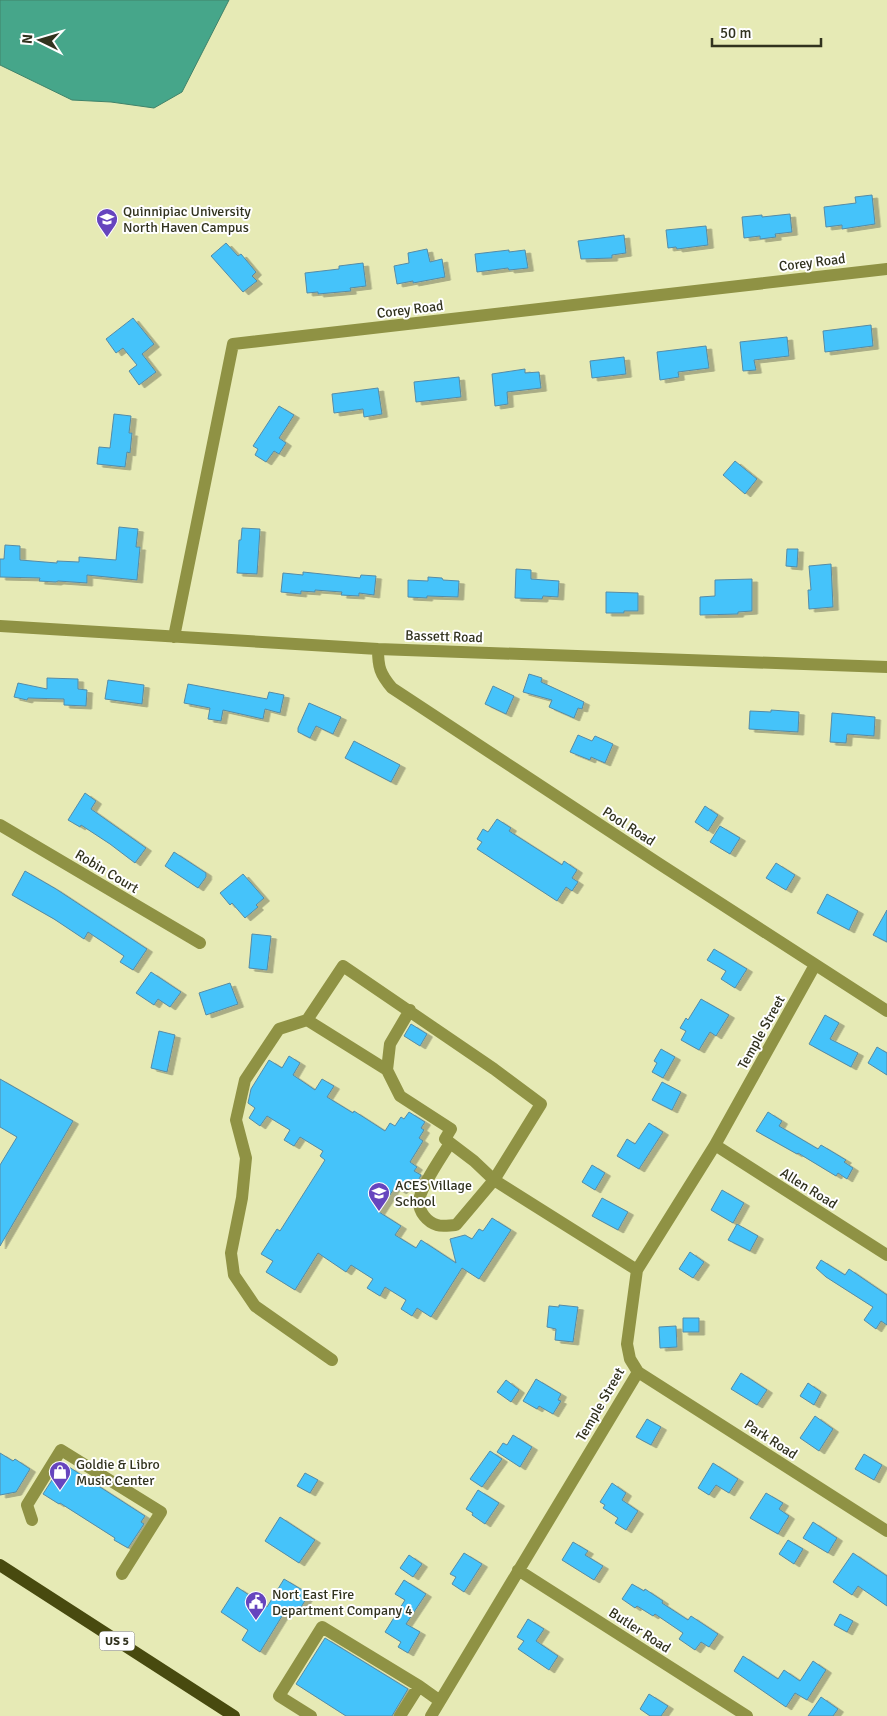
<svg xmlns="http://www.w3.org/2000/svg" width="887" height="1716" viewBox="0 0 887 1716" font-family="Signika,sans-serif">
  <defs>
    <filter id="shadow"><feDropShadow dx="5.5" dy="3" stdDeviation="0" flood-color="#0004"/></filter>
  </defs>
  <rect width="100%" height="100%" fill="#e6eab5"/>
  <path fill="#46a68a" stroke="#40836a" d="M 0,0 L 229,0 L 182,92 L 154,108 L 111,102 L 72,100 L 0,65 Z"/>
  <path fill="#44c3fa" stroke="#568ba5" filter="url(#shadow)" d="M 872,195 L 875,224 L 842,229 L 842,225 L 826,227 L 824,207 L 856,203 L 855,197 Z
    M 790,214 L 792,232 L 775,234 L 776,237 L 760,239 L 760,236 L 744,238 L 742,217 L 762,215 L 762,217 Z
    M 706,226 L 708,245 L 677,249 L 676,247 L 668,248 L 666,230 Z
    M 624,235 L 626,253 L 612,255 L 612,258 L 581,259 L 578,241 Z
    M 226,243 L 238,256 L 241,254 L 256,272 L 252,276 L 257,281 L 243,292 L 211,256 Z
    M 427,249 L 430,262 L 442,259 L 445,277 L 413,283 L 413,281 L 397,284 L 394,266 L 409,263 L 408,253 Z
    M 509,250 L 509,252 L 525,250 L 528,268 L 509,270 L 508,268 L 477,272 L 475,254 Z
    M 363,263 L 366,286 L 350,288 L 351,291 L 318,294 L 318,292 L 307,293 L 305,273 L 339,269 L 339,266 Z
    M 133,318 L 154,344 L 142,354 L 156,372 L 139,385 L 129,371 L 137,365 L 123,348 L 116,353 L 106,339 Z
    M 871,325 L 873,346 L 825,352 L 823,331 Z
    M 787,337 L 789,356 L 754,360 L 756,370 L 743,371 L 740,342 Z
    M 706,346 L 709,368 L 678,372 L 679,377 L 660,380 L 657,352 Z
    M 624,357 L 626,374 L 592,378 L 590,361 Z
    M 525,369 L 525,373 L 539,372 L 541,388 L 507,392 L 508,404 L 495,406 L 492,374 Z
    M 459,377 L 461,397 L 416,402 L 414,382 Z
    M 378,388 L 382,414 L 364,417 L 363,409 L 334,413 L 332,394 Z
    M 279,406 L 294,415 L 279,438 L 286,443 L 279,454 L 274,451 L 266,462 L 255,455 L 258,449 L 253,446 Z
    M 114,414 L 131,416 L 129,433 L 132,433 L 130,453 L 127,452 L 125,467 L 97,464 L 99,447 L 110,448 Z
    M 735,461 L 757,479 L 745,494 L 723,475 Z
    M 119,527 L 138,529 L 136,547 L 140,547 L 137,580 L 87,575 L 87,583 L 58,581 L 56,582 L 39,581 L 40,578 L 0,577 L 0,559 L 4,559 L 5,545 L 20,546 L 20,560 L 57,563 L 57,561 L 79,562 L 79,557 L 116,560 Z
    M 242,528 L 260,529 L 257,574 L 237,573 L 239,540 L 241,540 Z
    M 787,549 L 798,549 L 797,567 L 786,566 Z
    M 831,564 L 833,607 L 809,609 L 808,590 L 811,590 L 809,566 Z
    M 516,569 L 531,570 L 531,579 L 559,581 L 558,597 L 543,596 L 542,599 L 515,598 Z
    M 303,572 L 360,578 L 361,575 L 376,576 L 374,595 L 359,593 L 359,596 L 341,595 L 342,592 L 315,590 L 315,592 L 301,591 L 301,594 L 281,592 L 283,573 L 303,575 Z
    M 428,577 L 442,578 L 443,580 L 459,581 L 458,597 L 427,596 L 427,598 L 408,597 L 408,580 L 428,581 Z
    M 752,579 L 752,611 L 738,612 L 738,614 L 700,615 L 700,597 L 715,596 L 715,580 Z
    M 606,592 L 638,593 L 638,611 L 624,611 L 624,613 L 606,613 Z
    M 529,674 L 542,678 L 541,682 L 584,702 L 582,709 L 578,708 L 574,718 L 549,707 L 552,700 L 523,692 Z
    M 47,678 L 78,679 L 78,689 L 87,690 L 86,706 L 64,705 L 64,699 L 28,698 L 27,700 L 14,697 L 18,683 L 47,689 Z
    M 108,680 L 144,685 L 142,704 L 105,699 Z
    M 188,684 L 267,699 L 269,692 L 284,695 L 280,713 L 265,709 L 263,719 L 223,710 L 221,721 L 208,719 L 210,708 L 184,703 Z
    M 493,686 L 514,696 L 506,714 L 485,704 Z
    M 309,703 L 341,717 L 333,734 L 316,726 L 310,738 L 298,732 L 298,728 Z
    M 771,710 L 799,712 L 798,732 L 749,729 L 750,711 L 771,712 Z
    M 832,713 L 875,717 L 874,736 L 847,734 L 846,743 L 830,742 Z
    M 578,735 L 592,741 L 595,736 L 613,744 L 605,763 L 591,757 L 590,760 L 570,752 Z
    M 354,741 L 400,765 L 391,782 L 345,758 Z
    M 85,793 L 96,801 L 91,809 L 146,848 L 135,863 L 110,844 L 81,825 L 80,827 L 68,820 Z
    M 705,806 L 718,815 L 708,831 L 695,822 Z
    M 497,819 L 511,828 L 509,831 L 562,865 L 564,861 L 577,870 L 572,878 L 578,882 L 572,891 L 566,887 L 557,901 L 477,849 L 482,842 L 477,839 L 483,829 L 488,832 Z
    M 720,826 L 740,838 L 730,854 L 710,842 Z
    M 174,852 L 206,873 L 206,877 L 198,888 L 165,866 Z
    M 776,863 L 795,875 L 786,890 L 766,878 Z
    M 25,871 L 56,889 L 147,949 L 133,970 L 120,962 L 124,956 L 88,932 L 84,939 L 54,919 L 12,895 Z
    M 243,874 L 264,898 L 256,905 L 258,907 L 245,918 L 232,903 L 230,905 L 220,893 Z
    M 827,894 L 858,911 L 849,930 L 817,913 Z
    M 887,910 L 887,942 L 873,935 Z
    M 252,934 L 271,936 L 267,970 L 249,968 Z
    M 714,949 L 747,969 L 735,988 L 721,979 L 726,971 L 707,960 Z
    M 151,972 L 181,992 L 170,1007 L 158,999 L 154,1005 L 136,993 Z
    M 230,983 L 238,1004 L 206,1015 L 199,993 Z
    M 701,999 L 729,1015 L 716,1036 L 710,1032 L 699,1050 L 681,1040 L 686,1031 L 680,1028 L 686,1018 L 688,1020 Z
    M 825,1015 L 839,1023 L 830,1039 L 858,1053 L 851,1067 L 809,1044 Z
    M 411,1024 L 427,1034 L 420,1046 L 404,1036 Z
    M 159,1031 L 175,1035 L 167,1072 L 151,1068 Z
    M 877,1047 L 887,1053 L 887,1075 L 868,1063 Z
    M 661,1049 L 675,1057 L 663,1078 L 652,1072 L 657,1063 L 654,1061 Z
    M 289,1056 L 300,1063 L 293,1075 L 315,1090 L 322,1079 L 334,1086 L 327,1097 L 353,1113 L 354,1111 L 385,1131 L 390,1123 L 395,1126 L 401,1117 L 404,1119 L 409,1112 L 425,1122 L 421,1128 L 424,1130 L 419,1138 L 423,1141 L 410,1162 L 417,1167 L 414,1171 L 421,1175 L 413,1191 L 405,1186 L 401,1191 L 395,1187 L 379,1212 L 401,1226 L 395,1235 L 416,1248 L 421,1240 L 456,1263 L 450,1239 L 465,1235 L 472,1239 L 479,1229 L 483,1231 L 492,1218 L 511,1230 L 479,1279 L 462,1268 L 431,1317 L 417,1308 L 412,1316 L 401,1309 L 406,1300 L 385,1287 L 380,1296 L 367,1288 L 373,1279 L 351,1265 L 346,1272 L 318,1253 L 295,1290 L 266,1272 L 273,1261 L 261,1254 L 277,1229 L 280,1231 L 325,1160 L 320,1156 L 323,1151 L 300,1137 L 294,1146 L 284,1140 L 290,1130 L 267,1116 L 260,1126 L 249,1118 L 255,1108 L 248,1103 L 251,1089 L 269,1060 L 282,1068 Z
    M 0,1079 L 73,1121 L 0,1246 L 0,1165 L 17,1137 L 0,1127 Z
    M 662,1082 L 681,1092 L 672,1110 L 652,1100 Z
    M 768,1112 L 782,1121 L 779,1126 L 818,1149 L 821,1145 L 846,1160 L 844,1162 L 853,1168 L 847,1179 L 838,1173 L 836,1176 L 798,1153 L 797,1154 L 756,1131 Z
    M 649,1123 L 663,1132 L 639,1169 L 617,1156 L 627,1139 L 635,1144 Z
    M 592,1165 L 605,1173 L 595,1190 L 582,1182 Z
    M 722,1190 L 744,1203 L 733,1223 L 711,1210 Z
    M 602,1198 L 628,1212 L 618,1230 L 592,1216 Z
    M 737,1224 L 758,1236 L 750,1251 L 728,1240 Z
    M 690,1252 L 704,1262 L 693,1278 L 679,1269 Z
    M 821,1260 L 845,1275 L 849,1269 L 887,1295 L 887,1325 L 881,1321 L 876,1329 L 864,1320 L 873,1307 L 826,1277 L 816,1268 Z
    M 559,1305 L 578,1307 L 573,1342 L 555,1340 L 556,1329 L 547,1327 L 549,1306 L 559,1307 Z
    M 683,1318 L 699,1318 L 699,1332 L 683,1332 Z
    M 676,1326 L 677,1347 L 660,1348 L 659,1327 Z
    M 741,1373 L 767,1390 L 757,1405 L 731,1389 Z
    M 536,1379 L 561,1394 L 558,1400 L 561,1401 L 553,1414 L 539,1406 L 537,1409 L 523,1401 Z
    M 506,1380 L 519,1390 L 511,1402 L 497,1392 Z
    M 808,1383 L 821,1392 L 814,1405 L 800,1396 Z
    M 815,1416 L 833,1429 L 819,1451 L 800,1438 Z
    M 647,1419 L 661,1427 L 651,1445 L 636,1437 Z
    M 513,1435 L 532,1447 L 520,1467 L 497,1452 L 503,1443 L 507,1445 Z
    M 490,1451 L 502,1459 L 482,1487 L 470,1479 Z
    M 0,1453 L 13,1461 L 15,1459 L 30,1469 L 16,1492 L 0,1495 Z
    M 864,1454 L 882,1465 L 874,1480 L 855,1469 Z
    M 713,1463 L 738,1479 L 729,1493 L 716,1485 L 709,1495 L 698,1488 Z
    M 69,1467 L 145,1516 L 141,1522 L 144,1524 L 128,1548 L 114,1540 L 115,1538 L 60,1503 L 59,1504 L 43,1494 L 59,1469 L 65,1473 Z
    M 305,1473 L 318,1480 L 310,1493 L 297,1486 Z
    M 612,1483 L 626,1493 L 622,1500 L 638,1511 L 626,1530 L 615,1523 L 618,1518 L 603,1508 L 605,1505 L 600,1502 Z
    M 478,1490 L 499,1503 L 485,1524 L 472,1515 L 473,1513 L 466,1509 Z
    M 766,1493 L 783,1503 L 779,1509 L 789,1516 L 778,1534 L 750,1518 Z
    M 280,1517 L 315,1540 L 299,1563 L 265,1541 Z
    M 813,1522 L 837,1538 L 828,1553 L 803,1538 Z
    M 788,1540 L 803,1549 L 794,1564 L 779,1554 Z
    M 573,1542 L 588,1551 L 585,1555 L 603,1566 L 594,1580 L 562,1560 Z
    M 464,1553 L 482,1564 L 464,1592 L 452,1584 L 456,1577 L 450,1574 Z
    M 853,1553 L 887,1576 L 887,1606 L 858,1586 L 852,1595 L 833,1582 Z
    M 409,1555 L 422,1564 L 413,1577 L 400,1568 Z
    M 284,1579 L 309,1594 L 297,1614 L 287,1608 L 260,1652 L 242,1640 L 248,1630 L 221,1612 L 237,1587 L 267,1607 Z
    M 404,1580 L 426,1594 L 406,1624 L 420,1632 L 408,1653 L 398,1647 L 401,1642 L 385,1632 L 405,1600 L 395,1594 Z
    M 632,1584 L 644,1591 L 645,1589 L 663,1601 L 662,1603 L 688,1620 L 691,1616 L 718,1634 L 709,1647 L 701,1642 L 695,1650 L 679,1639 L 683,1633 L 655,1614 L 653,1616 L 637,1606 L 635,1608 L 622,1599 Z
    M 840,1614 L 853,1621 L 847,1632 L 834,1625 Z
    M 528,1619 L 544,1629 L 536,1641 L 558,1656 L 549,1670 L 518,1649 L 524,1641 L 517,1637 Z
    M 325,1638 L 408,1689 L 392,1716 L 346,1716 L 296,1684 Z
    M 743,1656 L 778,1679 L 784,1670 L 800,1681 L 813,1661 L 826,1670 L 807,1700 L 795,1693 L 786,1707 L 734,1671 Z
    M 649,1694 L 668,1706 L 661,1716 L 650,1716 L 640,1709 Z
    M 821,1697 L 838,1709 L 833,1716 L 808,1716 Z"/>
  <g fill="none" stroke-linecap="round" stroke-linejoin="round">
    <path stroke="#8f9244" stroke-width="12" d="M 0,626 L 378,649 L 887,667
      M 174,637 L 233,344 L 887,269
      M 378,649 C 378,667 380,674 392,688 L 658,863 L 887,1011
      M 0,825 L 200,943
      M 307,1020 L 279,1029 L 245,1080 L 236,1120 L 246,1158 L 242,1198 L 231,1253 L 234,1275 L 255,1306 L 332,1360
      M 387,1070 L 390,1044 L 410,1010
      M 450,1143 C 443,1155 419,1189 419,1202 C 419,1212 427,1222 437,1225 C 443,1227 450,1225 456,1225 L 494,1180 L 474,1161 L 445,1139 L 451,1129 L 400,1096 L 387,1070 L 307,1020 L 343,966 L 494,1069 L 541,1104 L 494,1180 L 637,1270
      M 715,1145 L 887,1255
      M 638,1372 L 887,1531
      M 32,1520 L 27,1505 L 61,1450 L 161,1512 L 122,1574
      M 518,1570 L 747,1716
      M 311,1716 L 279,1696 L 322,1627 L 419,1686
      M 400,1716 L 419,1686 L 440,1701
      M 431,1716 L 638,1372 L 630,1359 L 627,1344 L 637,1270 L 715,1145 L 815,965"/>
    <path stroke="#484a0f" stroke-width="12" d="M 0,1565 L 234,1716"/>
  </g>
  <defs>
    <g id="university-pin" transform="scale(1.125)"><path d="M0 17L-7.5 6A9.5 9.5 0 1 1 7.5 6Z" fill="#6645be" stroke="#fff"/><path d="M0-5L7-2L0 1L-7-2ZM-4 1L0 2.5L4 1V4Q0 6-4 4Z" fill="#fff"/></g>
    <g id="school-pin" transform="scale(1.125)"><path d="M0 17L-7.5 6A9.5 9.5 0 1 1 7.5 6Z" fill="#6645be" stroke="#fff"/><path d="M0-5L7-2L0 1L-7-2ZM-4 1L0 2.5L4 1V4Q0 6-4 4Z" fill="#fff"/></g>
    <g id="shop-pin" transform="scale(1.125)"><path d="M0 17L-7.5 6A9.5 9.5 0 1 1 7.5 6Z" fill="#6645be" stroke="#fff"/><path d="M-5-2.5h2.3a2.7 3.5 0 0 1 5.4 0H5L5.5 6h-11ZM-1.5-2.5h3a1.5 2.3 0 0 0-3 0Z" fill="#fff"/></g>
    <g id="civic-pin" transform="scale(1.125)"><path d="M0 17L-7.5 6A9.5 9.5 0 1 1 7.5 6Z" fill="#6645be" stroke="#fff"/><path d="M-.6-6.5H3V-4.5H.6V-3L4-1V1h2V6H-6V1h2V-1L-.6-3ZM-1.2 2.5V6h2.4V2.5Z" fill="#fff"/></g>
  </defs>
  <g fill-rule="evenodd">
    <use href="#university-pin" x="107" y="219"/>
    <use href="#school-pin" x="379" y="1193"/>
    <use href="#shop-pin" x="60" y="1472"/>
    <use href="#civic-pin" x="256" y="1602"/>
  </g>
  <g text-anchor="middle" stroke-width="4" stroke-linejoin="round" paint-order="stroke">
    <rect fill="#fff" stroke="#6f7062" stroke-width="1" x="99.5" y="1631.5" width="35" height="19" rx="4"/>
    <g font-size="12" font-weight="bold" fill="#31321e">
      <text x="117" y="1645">US 5</text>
    </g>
    <g font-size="14" fill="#31321e" stroke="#fff" text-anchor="start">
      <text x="123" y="216">Quinnipiac University<tspan x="123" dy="16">North Haven Campus</tspan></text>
      <text x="395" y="1190">ACES Village<tspan x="395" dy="16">School</tspan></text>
      <text x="76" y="1469">Goldie &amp; Libro<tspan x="76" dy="16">Music Center</tspan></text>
      <text x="272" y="1599">Nort East Fire<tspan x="272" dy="16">Department Company 4</tspan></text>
    </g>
    <g font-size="14" fill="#31321e" stroke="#fff">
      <text transform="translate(812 262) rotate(-7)" y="5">Corey Road</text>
      <text transform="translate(410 309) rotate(-7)" y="5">Corey Road</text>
      <text transform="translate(444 636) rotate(2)" y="5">Bassett Road</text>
      <text transform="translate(629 826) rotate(33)" y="5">Pool Road</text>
      <text transform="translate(107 871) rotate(31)" y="5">Robin Court</text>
      <text transform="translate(761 1032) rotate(-61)" y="5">Temple Street</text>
      <text transform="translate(809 1188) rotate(32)" y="5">Allen Road</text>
      <text transform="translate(600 1404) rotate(-60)" y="5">Temple Street</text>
      <text transform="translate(771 1439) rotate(33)" y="5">Park Road</text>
      <text transform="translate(640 1630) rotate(33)" y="5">Butler Road</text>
    </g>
  </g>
  <g transform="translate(40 40) rotate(275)" stroke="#ffffff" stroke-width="4" paint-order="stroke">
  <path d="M0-4L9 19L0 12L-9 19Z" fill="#31321e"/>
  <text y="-8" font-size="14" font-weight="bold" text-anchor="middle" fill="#31321e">N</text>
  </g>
  <path d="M712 38v8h109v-8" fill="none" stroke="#31321e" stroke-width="2.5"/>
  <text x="720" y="38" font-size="15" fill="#31321e" stroke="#ffffff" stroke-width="4" paint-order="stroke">50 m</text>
</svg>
